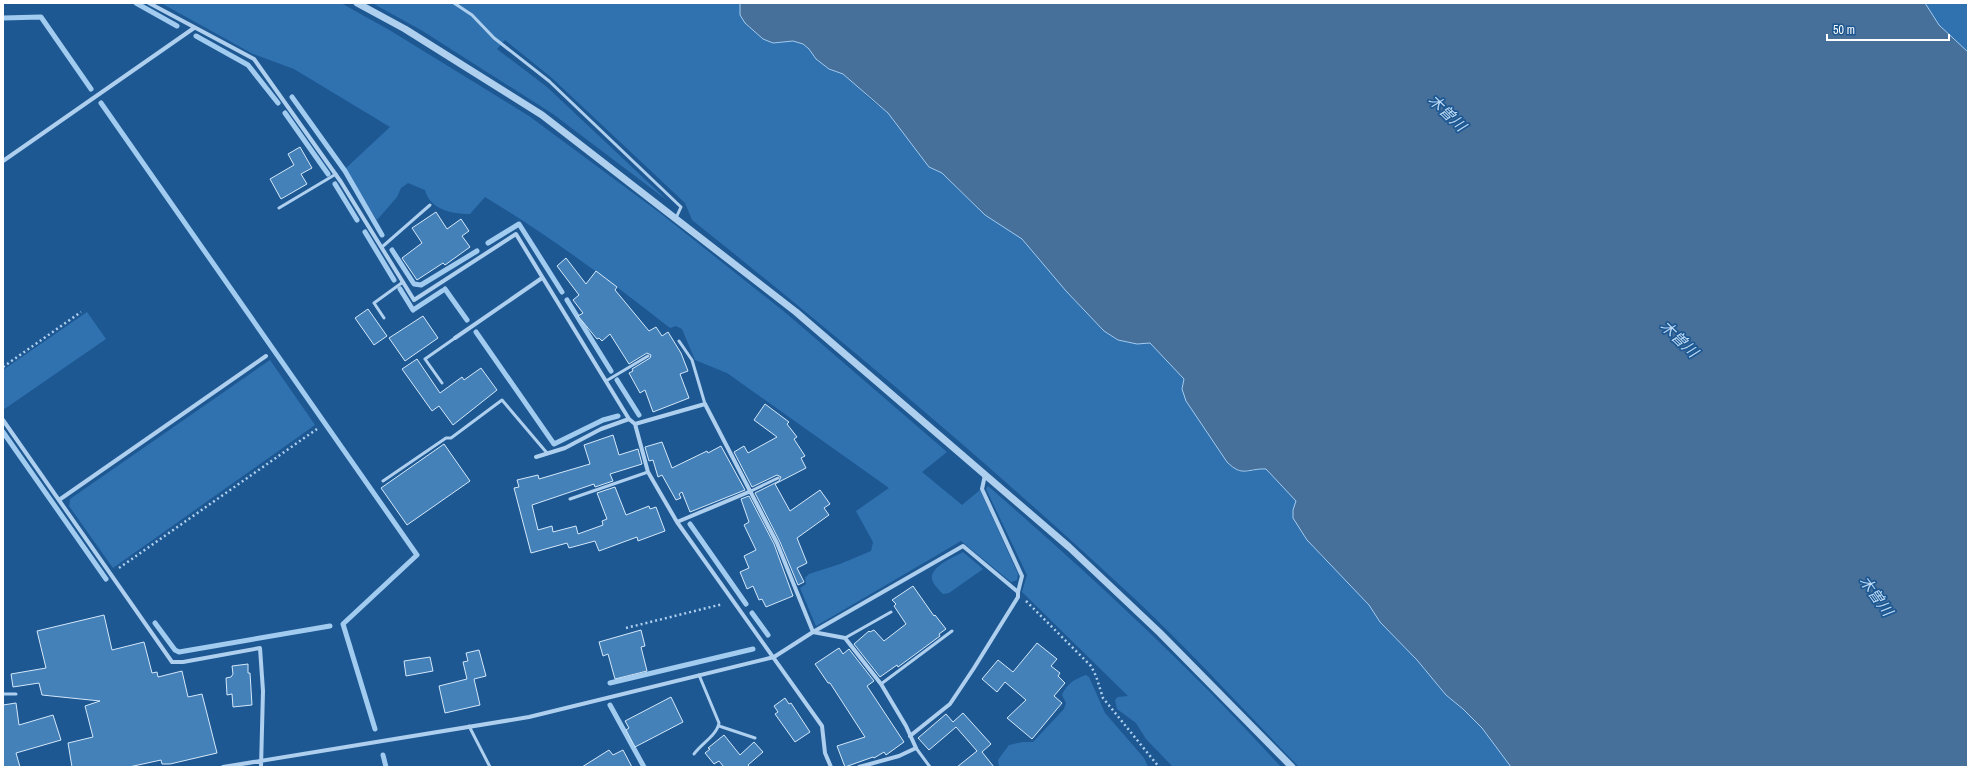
<svg xmlns="http://www.w3.org/2000/svg" width="1971" height="770" viewBox="0 0 1971 770" font-family="'Archivo Narrow','Noto Sans JP',sans-serif">
  <rect width="100%" height="100%" fill="#1d5893"/>
  <path fill="#3072b0" d="M 161,3 L 341,3 L 391,31 L 529,116 L 660,213 L 787,314 L 947,452 L 922,472 L 962,505 L 980,490 L 1018,574 L 1017,580 L 1011,582 L 961,541 L 816,626 L 800,588 L 806,584 L 805,578 L 809,574 L 840,564 L 871,551 L 873,542 L 856,511 L 889,488 L 727,373 L 695,360 L 682,329 L 676,326 L 670,328 C 610,281 550,236 485,197 L 470,214 C 453,214 430,210 425,190 L 408,183 L 401,188 L 397,197 L 377,220 L 345,169 L 390,127 L 294,69 L 253,54 Z
    M 372,3 L 740,3 L 740,15 L 773,43 L 793,41 L 803,44 L 809,49 L 816,59 L 829,69 L 843,74 L 855,84 L 870,99 L 888,113 L 929,167 L 942,173 L 985,215 L 1022,239 L 1066,291 L 1104,331 L 1118,340 L 1137,344 L 1150,343 L 1184,379 L 1182,389 L 1227,462 L 1247,472 L 1259,469 L 1266,469 L 1297,501 L 1293,510 L 1321,556 L 1333,566 L 1369,605 L 1380,622 L 1417,660 L 1446,695 L 1463,709 L 1482,728 L 1511,767 L 1299,767 C 1245,711 1192,653 1135,599 C 993,467 844,341 692,220 L 685,203 L 552,78 L 505,40 L 497,49 L 547,87 L 668,201 L 553,114 L 421,30 Z
    M 1925,3 L 1968,3 L 1968,52 L 1939,25 Z
    M 87,312 L 106,339 L 3,410 L 3,370 Z
    M 270,360 L 315,425 L 113,568 L 69,506 L 70,499 Z
    M 988,486 C 1090,575 1190,667 1281,767 L 1173,767 L 1146,739 L 1136,723 L 1117,709 L 1115,700 L 1118,697 L 1128,696 L 1022,592 L 1027,575 L 986,489 Z
    M 963,552 L 983,569 L 949,593 L 943,594 C 940,591 935,586 933,582 C 926,568 954,557 963,552 Z
    M 1086,675 L 1089,677 L 1105,713 L 1144,758 L 1148,767 L 999,767 L 998,760 L 1009,745 L 1023,742 L 1033,742 L 1064,709 L 1066,703 L 1062,695 C 1067,683 1075,679 1086,675 Z"/>
  <path fill="#466f99" stroke="#a2cbf0" d="M 740,3 L 1925,3 L 1939,25 L 1968,52 L 1968,767 L 1511,767 L 1482,728 L 1463,709 L 1446,695 L 1417,660 L 1380,622 L 1369,605 L 1307,540 L 1293,518 L 1293,510 L 1296,501 L 1266,469 C 1248,468 1243,478 1227,462 L 1186,401 L 1182,389 L 1184,379 L 1150,343 L 1137,344 L 1118,340 L 1104,331 L 1066,291 L 1022,239 L 985,215 L 942,173 L 929,167 L 888,113 L 843,74 L 829,69 L 816,59 L 809,49 L 803,44 L 793,41 L 773,43 L 763,39 L 745,23 L 740,15 Z"/>
  <g fill="none" stroke-linecap="round" stroke-linejoin="round">
    <path stroke="#a2cbf0" stroke-width="5" d="M 136,3 L 177,26
      M 3,18 L 41,17 L 91,89
      M 196,36 L 248,65 L 278,103
      M 292,97 L 345,171 L 382,235
      M 101,103 L 417,555 L 343,624 L 375,729
      M 285,113 L 328,174
      M 335,184 L 357,220
      M 365,232 L 394,280
      M 488,243 L 519,224 L 562,292
      M 392,250 L 414,284 L 421,285 L 477,251
      M 400,289 L 413,310 L 442,291
      M 445,289 L 467,320
      M 567,300 L 611,371
      M 476,332 L 554,444 L 603,420 L 618,416
      M 617,380 L 639,415
      M 3,432 L 106,579
      M 690,524 L 746,604
      M 752,613 L 768,635
      M 155,623 L 175,650 L 179,652 L 330,626
      M 610,683 L 753,649
      M 610,705 L 644,767
      M 383,755 L 386,767"/>
  </g>
  <path fill="#4581b9" stroke="#d4e8fa" d="M 300,147 L 312,168 L 301,174 L 307,184 L 281,199 L 270,179 L 294,165 L 288,154 Z
    M 436,212 L 447,229 L 461,219 L 469,231 L 462,236 L 470,247 L 445,265 L 443,263 L 417,280 L 402,258 L 422,243 L 412,228 Z
    M 566,258 L 586,284 L 596,271 L 617,287 L 615,290 L 649,331 L 656,327 L 662,336 L 668,332 L 681,353 L 688,371 L 680,374 L 689,398 L 653,412 L 645,390 L 640,393 L 629,373 L 633,371 L 632,369 L 650,358 L 651,355 L 647,353 L 629,364 L 610,334 L 602,341 L 599,338 L 597,339 L 578,316 L 583,313 L 573,300 L 579,295 L 557,266 Z
    M 368,309 L 387,336 L 374,345 L 355,318 Z
    M 423,316 L 438,338 L 405,361 L 389,338 Z
    M 417,359 L 440,393 L 462,377 L 464,380 L 481,368 L 497,390 L 453,425 L 439,406 L 432,411 L 402,369 Z
    M 765,404 L 789,422 L 787,424 L 797,437 L 794,439 L 805,456 L 801,458 L 806,468 L 775,484 L 790,511 L 820,490 L 830,504 L 824,508 L 829,515 L 797,538 L 807,563 L 797,568 L 804,582 L 798,585 L 780,542 L 755,493 L 779,481 L 781,477 L 777,475 L 752,487 L 734,452 L 744,446 L 748,453 L 777,437 L 754,420 Z
    M 613,435 L 619,455 L 638,449 L 642,464 L 610,474 L 613,481 L 595,487 L 594,484 L 532,505 L 538,530 L 552,526 L 553,532 L 576,526 L 578,534 L 603,525 L 602,521 L 607,519 L 597,493 L 615,487 L 626,515 L 649,506 L 650,509 L 656,507 L 665,531 L 638,541 L 637,537 L 599,551 L 595,541 L 569,548 L 567,543 L 531,553 L 514,488 L 519,487 L 517,480 L 538,475 L 539,479 L 590,464 L 584,445 Z
    M 662,442 L 672,468 L 707,451 L 708,453 L 721,446 L 745,490 L 690,512 L 682,492 L 679,494 L 681,498 L 676,500 L 662,475 L 658,477 L 653,460 L 649,461 L 645,447 Z
    M 444,444 L 470,481 L 407,525 L 381,488 Z
    M 749,496 L 774,544 L 793,596 L 766,607 L 762,599 L 759,600 L 753,586 L 747,589 L 740,572 L 749,568 L 744,556 L 756,550 L 744,525 L 749,522 L 741,499 Z
    M 913,586 L 934,616 L 935,615 L 946,629 L 939,634 L 940,636 L 898,667 L 897,665 L 880,677 L 854,644 L 869,631 L 870,632 L 874,630 L 884,641 L 906,624 L 894,606 L 896,604 L 892,600 Z
    M 104,615 L 112,650 L 144,642 L 152,673 L 157,672 L 158,677 L 182,671 L 188,697 L 202,694 L 217,753 L 170,764 L 162,764 L 161,760 L 129,767 L 72,767 L 68,743 L 93,737 L 85,706 L 100,701 L 42,695 L 39,683 L 13,687 L 11,674 L 46,668 L 37,631 Z
    M 641,630 L 645,646 L 641,647 L 647,671 L 615,679 L 608,654 L 603,656 L 599,642 Z
    M 1037,643 L 1057,659 L 1051,666 L 1060,673 L 1058,676 L 1065,683 L 1054,696 L 1062,703 L 1032,739 L 1007,718 L 1026,700 L 1005,682 L 997,692 L 982,679 L 998,660 L 1013,672 Z
    M 839,648 L 843,654 L 849,649 L 874,681 L 867,686 L 904,742 L 886,755 L 884,752 L 874,758 L 873,757 L 845,767 L 837,746 L 865,737 L 830,683 L 828,683 L 815,664 Z
    M 479,650 L 486,676 L 474,679 L 480,705 L 445,713 L 439,686 L 467,679 L 463,662 L 468,661 L 466,653 Z
    M 430,657 L 433,671 L 406,676 L 404,661 Z
    M 248,664 L 248,673 L 250,673 L 252,705 L 233,707 L 232,694 L 227,695 L 226,678 L 231,677 L 233,674 L 232,666 Z
    M 671,697 L 683,722 L 635,747 L 626,730 L 629,728 L 625,721 Z
    M 785,698 L 789,704 L 791,703 L 810,732 L 795,742 L 775,714 L 778,712 L 774,706 Z
    M 16,703 L 19,725 L 53,715 L 61,740 L 16,753 L 20,767 L 3,767 L 3,705 Z
    M 963,713 L 991,744 L 982,752 L 994,767 L 957,767 L 977,751 L 956,727 L 929,750 L 918,738 L 946,714 L 953,722 Z
    M 724,735 L 740,755 L 754,742 L 763,752 L 748,765 L 750,767 L 724,767 L 719,761 L 714,764 L 705,753 L 710,749 L 708,748 Z
    M 609,750 L 613,755 L 623,750 L 632,767 L 582,767 Z"/>
  <g fill="none" stroke-linecap="round" stroke-linejoin="round">
    <path stroke="#aecfee" stroke-width="2.5" stroke-dasharray="2 3" stroke-linecap="butt" d="M 3,367 L 81,312
      M 119,568 L 317,429
      M 1026,601 L 1091,666 L 1096,676 L 1103,698 L 1159,767
      M 626,628 L 723,604"/>
    <path stroke="#aecfee" stroke-width="3" d="M 454,3 L 472,15 L 494,38 L 549,81 L 681,207 L 676,218
      M 279,208 L 336,174
      M 382,247 L 430,205
      M 384,318 L 374,303 L 403,282
      M 679,341 L 692,360 L 705,404
      M 606,381 L 648,356
      M 442,383 L 425,359 L 455,338
      M 383,481 L 446,438 L 451,438 L 502,400 L 547,453
      M 751,491 L 778,478
      M 570,499 L 648,472
      M 845,638 L 891,612
      M 881,684 L 952,631
      M 3,694 L 16,694
      M 469,726 L 490,767
      M 719,726 L 755,738
      M 916,748 L 930,767
      M 694,754 C 701,744 717,735 719,723 L 699,675"/>
    <path stroke="#aecfee" stroke-width="4" d="M 149,3 L 254,59 L 341,182 L 414,300 L 516,234 L 629,419 L 635,424 L 648,472 L 677,522 L 822,726 L 825,753 L 831,767
      M 3,161 L 194,28
      M 455,338 L 542,278
      M 3,420 L 172,662 L 183,662 L 260,648 L 263,691 L 261,767
      M 635,424 L 705,404 L 777,543 L 813,632 L 845,638 L 881,684 L 906,726 L 916,748 L 899,756 L 859,767
      M 536,457 L 565,448 L 601,429 L 629,419
      M 59,500 L 266,356
      M 677,522 L 751,491
      M 910,736 L 950,704 L 974,668 L 1018,597 L 1018,592
      M 223,767 L 529,717 L 774,657 L 813,632 L 963,546 L 1018,592 L 1022,576 L 982,489 L 985,475"/>
    <path stroke="#aecfee" stroke-width="7" d="M 357,3 L 405,29 L 542,115 L 796,312 L 1069,547 L 1160,633 L 1292,767"/>
  </g>
  <g text-anchor="middle" stroke-width="3.5" stroke-linejoin="round" paint-order="stroke">
    <g font-size="15" font-style="italic" fill="#bbd9f5" stroke="#1d5893">
      <text transform="translate(1447 113) rotate(44)" y="5">木曽川</text>
      <text transform="translate(1679 339) rotate(44)" y="5">木曽川</text>
      <text transform="translate(1876 596) rotate(54)" y="5">木曽川</text>
    </g>
  </g>
  <rect width="1971" height="770" fill="none" stroke="#ffffff" stroke-width="8"/>
  <path d="M1827 34v6h122v-6" fill="none" stroke="#ffffff" stroke-width="2"/>
  <text x="1833" y="34" font-size="12" fill="#ffffff" stroke="#1d5893" stroke-width="3" paint-order="stroke">50 m</text>
</svg>
